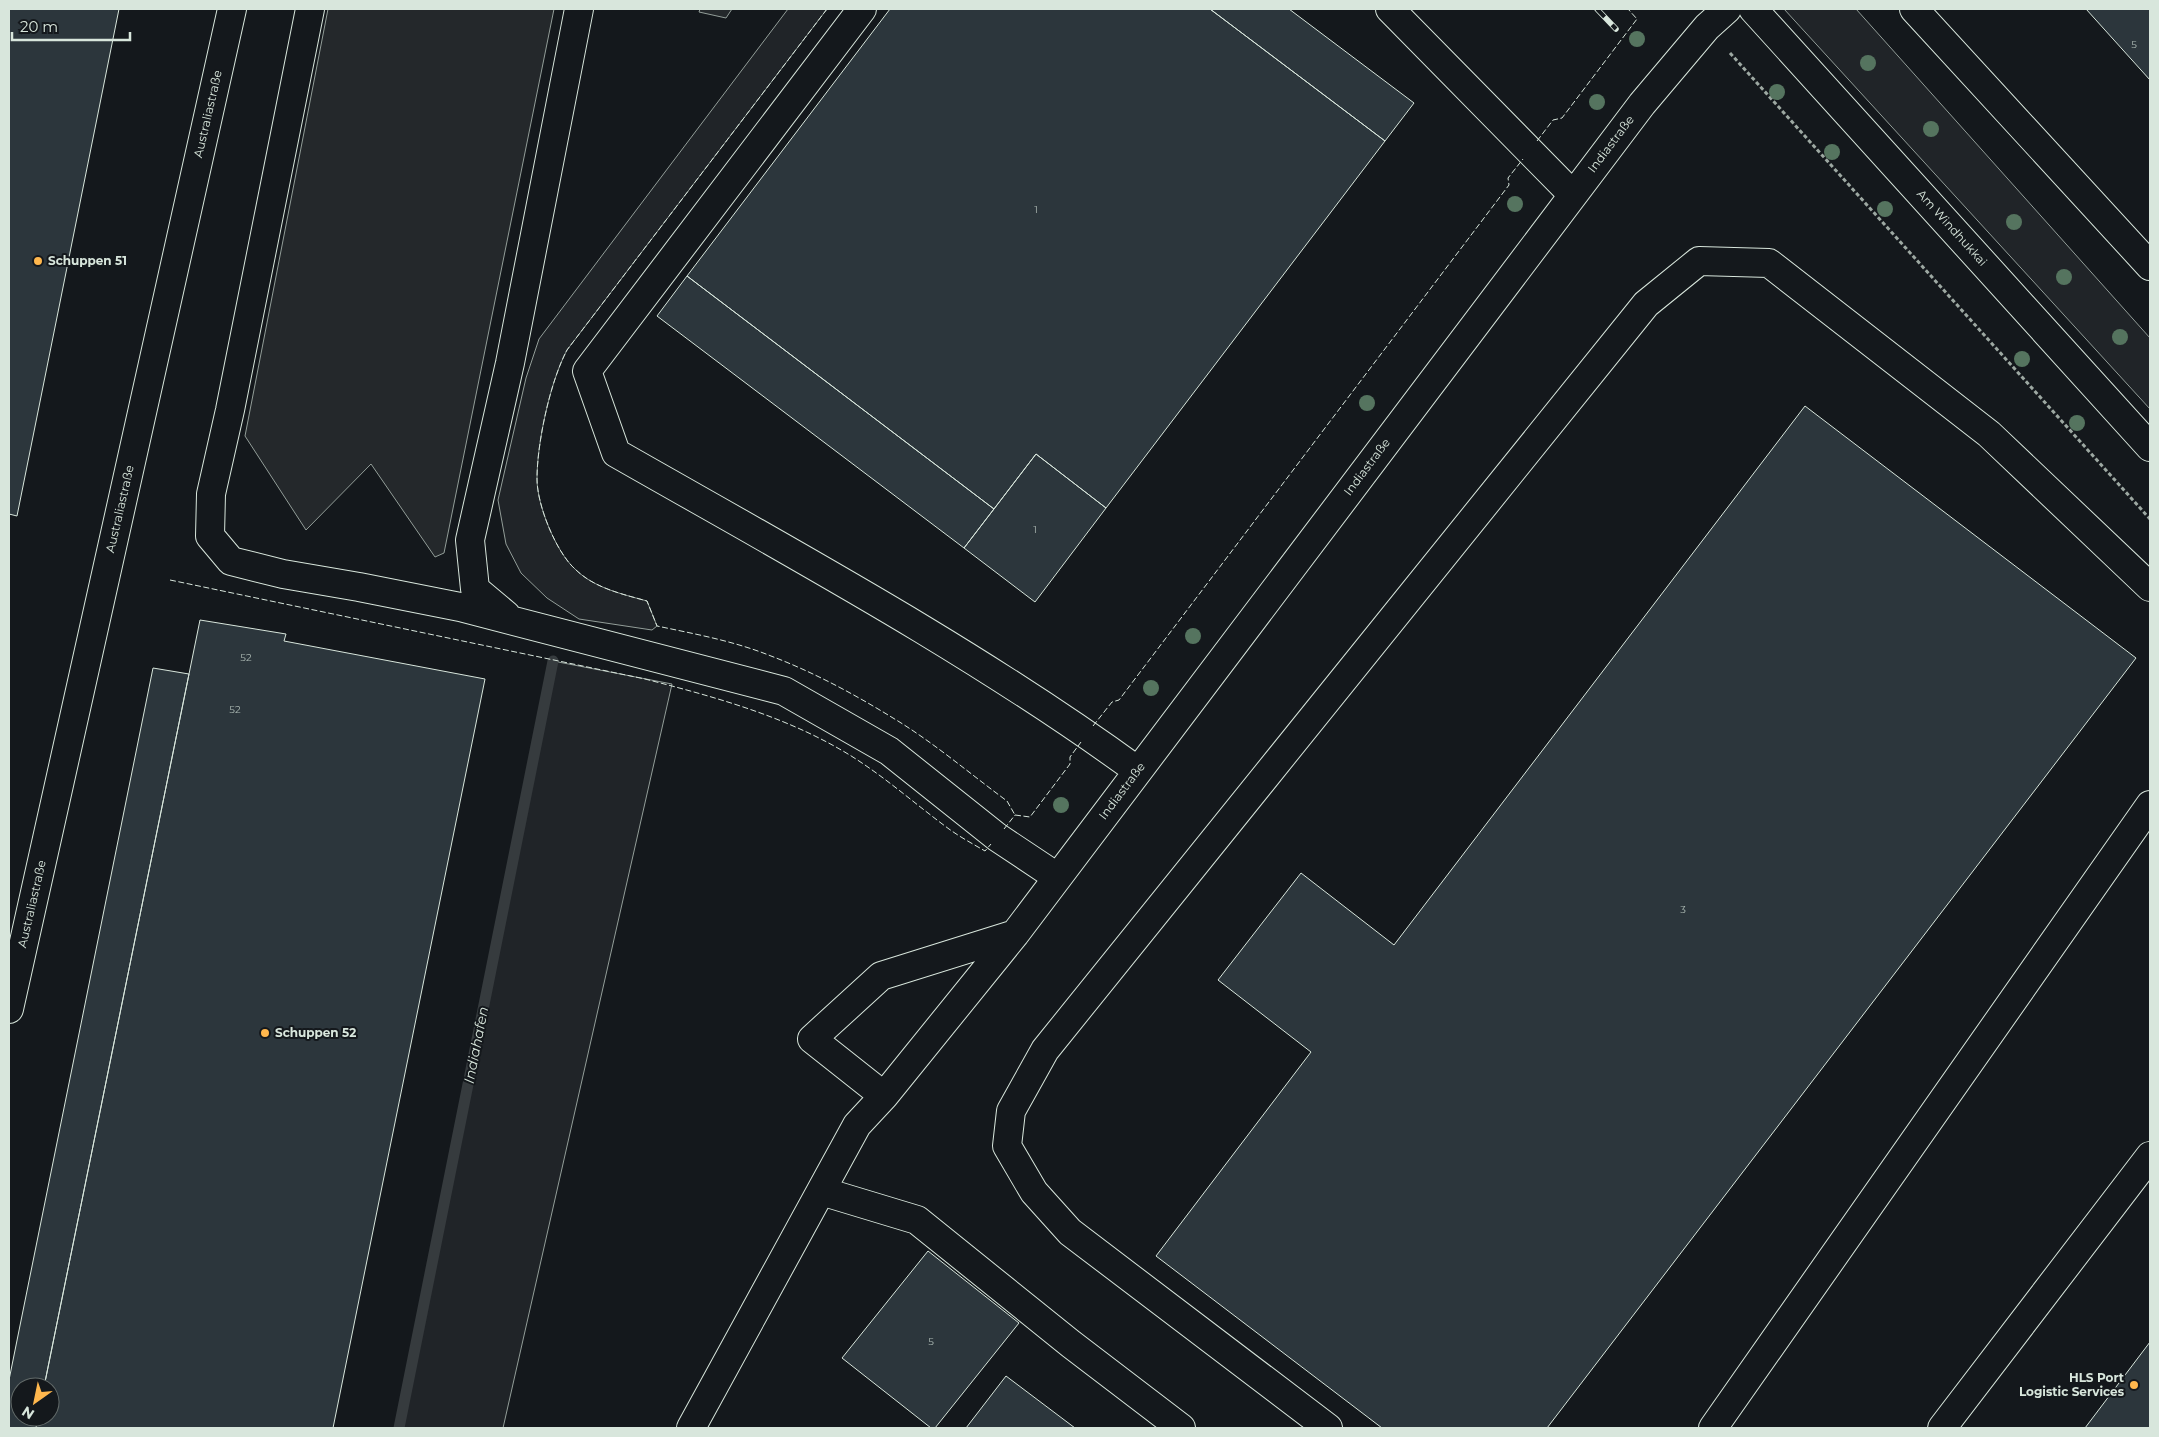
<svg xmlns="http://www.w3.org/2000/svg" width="2159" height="1437" viewBox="0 0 2159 1437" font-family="Montserrat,sans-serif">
  <rect width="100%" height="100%" fill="#14181c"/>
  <path fill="#202428" stroke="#939e99" d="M 788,9 L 827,9 L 567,350 C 550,382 537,443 537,479 C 537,505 556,552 575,569 C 594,588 622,594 647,601 L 657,626 L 652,630 L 579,619 L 547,598 L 521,573 L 506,544 L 498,500 L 526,378 L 539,339 Z
    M 1784,9 L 1856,9 L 2150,338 L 2150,409 Z
    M 553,661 L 672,684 L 503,1428 L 403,1428 Z"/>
  <path fill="#24282b" stroke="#939e99" d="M 328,9 L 554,9 L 444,553 L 435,557 L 371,464 L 306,530 L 245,436 Z
    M 700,9 L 732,9 L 726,18 L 699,12 Z"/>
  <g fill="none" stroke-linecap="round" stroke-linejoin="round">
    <path stroke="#363b3e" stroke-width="11" d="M 399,1428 L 553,661"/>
  </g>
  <path fill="#2c363c" stroke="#d8e6dc" d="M 9,9 L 119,9 L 17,516 L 9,514 Z
    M 890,9 L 1210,9 L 1385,141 L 1106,508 L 1036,454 L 994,509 L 687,276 Z
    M 1210,9 L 1289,9 L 1414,103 L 1385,141 Z
    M 2086,9 L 2150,9 L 2150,80 Z
    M 687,276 L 994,509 L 964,548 L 657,316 Z
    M 1805,406 L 2136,658 L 1547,1428 L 1382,1428 L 1156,1256 L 1311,1052 L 1218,980 L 1301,873 L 1394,945 Z
    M 1036,454 L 1106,508 L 1035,602 L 964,548 Z
    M 200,620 L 286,634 L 284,641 L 485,679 L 333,1428 L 36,1428 L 38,1417 L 50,1417 L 50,1387 L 44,1387 Z
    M 153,668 L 189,674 L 44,1387 L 20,1387 L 20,1417 L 38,1417 L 36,1428 L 9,1428 L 9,1380 Z
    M 928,1251 L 1019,1323 L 935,1428 L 931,1428 L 842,1358 Z
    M 2150,1342 L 2150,1428 L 2085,1428 Z
    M 1006,1376 L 1075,1428 L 966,1428 Z"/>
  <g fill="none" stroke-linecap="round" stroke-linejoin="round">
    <g stroke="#d8e6dc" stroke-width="30">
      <path id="minor" d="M 310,9 L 230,410 L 211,494 L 210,536 L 231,561 L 283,574 L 359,587 L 460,607 L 784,691 L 889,751 L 997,837 L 1057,877
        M 862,9 L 587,371 L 616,453 C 793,554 973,651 1138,771
        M 1390,9 L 1573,195
        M 1753,9 L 2150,447
        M 1914,9 L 2150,266
        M 506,615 L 475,589 L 470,540 L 510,363 L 579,9
        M 1015,934 L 881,976 L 812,1039 L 884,1096 L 1015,934 L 1642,104 L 1707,27 L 1727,9
        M 9,1009 L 232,9
        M 821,1191 L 917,1220 L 1071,1344 L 1181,1428
        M 691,1428 L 857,1125 L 884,1096
        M 1328,1428 L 1070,1232 L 1034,1192 L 1007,1146 L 1011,1111 L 1045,1050 L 1646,304 L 1699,261 L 1769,263 L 1989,434 L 2150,587
        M 1713,1428 L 2150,805
        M 1942,1428 L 2150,1156"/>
    </g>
    <path stroke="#9da8a2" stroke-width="3" stroke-dasharray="4 2.5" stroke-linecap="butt" d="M 1730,53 L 2150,519"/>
    <use href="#minor" stroke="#14181c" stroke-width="28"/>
    <g stroke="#d8e6dc" stroke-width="5.5">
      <path id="rail" d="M 1597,9 L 1616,29"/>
    </g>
    <use href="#rail" stroke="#14181c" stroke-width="4" stroke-dasharray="11" stroke-linecap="butt"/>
    <path stroke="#d8e6dc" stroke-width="1" stroke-dasharray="6 2.5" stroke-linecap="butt" d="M 827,9 L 567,350 C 550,382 537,443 537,479 C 537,505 556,552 575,569 C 594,588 622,594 647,601 L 657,626 C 695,634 734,641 771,656 C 813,672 854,694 893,718 C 933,742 969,773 1007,801 L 1015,815
      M 1537,141 L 1553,120 L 1562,118 L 1637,19 L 1628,9
      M 170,580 L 645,679 C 715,697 785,716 848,754 C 884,776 915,804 949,829 C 960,837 973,844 985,851 L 991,844
      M 1093,726 L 1112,702 L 1119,700 L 1509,185 L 1508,178 L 1523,159
      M 1015,815 L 1030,817 L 1070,764 L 1070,757 L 1081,742
      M 1004,829 L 1015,815"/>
  </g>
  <g fill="#55745f">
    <circle cx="1637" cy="39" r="8"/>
    <circle cx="1868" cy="63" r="8"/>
    <circle cx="1777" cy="92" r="8"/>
    <circle cx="1597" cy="102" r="8"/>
    <circle cx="1931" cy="129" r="8"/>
    <circle cx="1832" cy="152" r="8"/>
    <circle cx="1515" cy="204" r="8"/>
    <circle cx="1885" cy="209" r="8"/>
    <circle cx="2014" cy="222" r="8"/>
    <circle cx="2064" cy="277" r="8"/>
    <circle cx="2120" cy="337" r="8"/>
    <circle cx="2022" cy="359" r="8"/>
    <circle cx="1367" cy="403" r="8"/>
    <circle cx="2077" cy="423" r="8"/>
    <circle cx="1193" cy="636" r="8"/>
    <circle cx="1151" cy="688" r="8"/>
    <circle cx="1061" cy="805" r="8"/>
  </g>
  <g fill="#ffb74d" stroke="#14181c" stroke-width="2">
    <circle cx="38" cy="261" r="5"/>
    <circle cx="265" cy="1033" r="5"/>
    <circle cx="2134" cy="1385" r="5"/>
  </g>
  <g text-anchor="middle" stroke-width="4" stroke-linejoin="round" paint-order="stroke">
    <g font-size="10" fill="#adbab4">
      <text x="2134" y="48">5</text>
      <text x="1036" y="213">1</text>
      <text x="1035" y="533">1</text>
      <text x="246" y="661">52</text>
      <text x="235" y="713">52</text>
      <text x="1683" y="913">3</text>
      <text x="931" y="1345">5</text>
    </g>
    <g font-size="12" fill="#d8e6dc" stroke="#14181c">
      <text transform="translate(208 114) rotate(-77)" y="4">Australiastraße</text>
      <text transform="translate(1611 144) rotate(-53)" y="4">Indiastraße</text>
      <text transform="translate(1952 228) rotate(48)" y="4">Am Windhukkai</text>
      <text transform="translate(1367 467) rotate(-53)" y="4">Indiastraße</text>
      <text transform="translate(120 509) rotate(-77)" y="4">Australiastraße</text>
      <text transform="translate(1122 791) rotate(-53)" y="4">Indiastraße</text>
      <text transform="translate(32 904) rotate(-77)" y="4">Australiastraße</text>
    </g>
    <g font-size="12" font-weight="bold" fill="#d8e6dc" stroke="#14181c" text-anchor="start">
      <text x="48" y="265">Schuppen 51</text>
      <text x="275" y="1037">Schuppen 52</text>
      <text x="2124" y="1382" text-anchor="end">HLS Port<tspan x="2124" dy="14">Logistic Services</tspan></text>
    </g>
    <g font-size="14" font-style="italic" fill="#d8e6dc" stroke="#14181c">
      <text transform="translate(476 1045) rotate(-79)" y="5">Indiahafen</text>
    </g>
  </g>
  <rect width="2159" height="1437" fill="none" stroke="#d8e6dc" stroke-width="20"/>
  <g transform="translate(35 1402) rotate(213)"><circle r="24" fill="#14181c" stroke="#626a69"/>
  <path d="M0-4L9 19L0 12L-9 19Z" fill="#ffb74d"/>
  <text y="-8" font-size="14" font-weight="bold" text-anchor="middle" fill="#d8e6dc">N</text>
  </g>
  <path d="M12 32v8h118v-8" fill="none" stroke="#d8e6dc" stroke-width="2.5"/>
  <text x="20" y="32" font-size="15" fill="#d8e6dc" stroke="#14181c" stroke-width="4" paint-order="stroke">20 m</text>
</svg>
